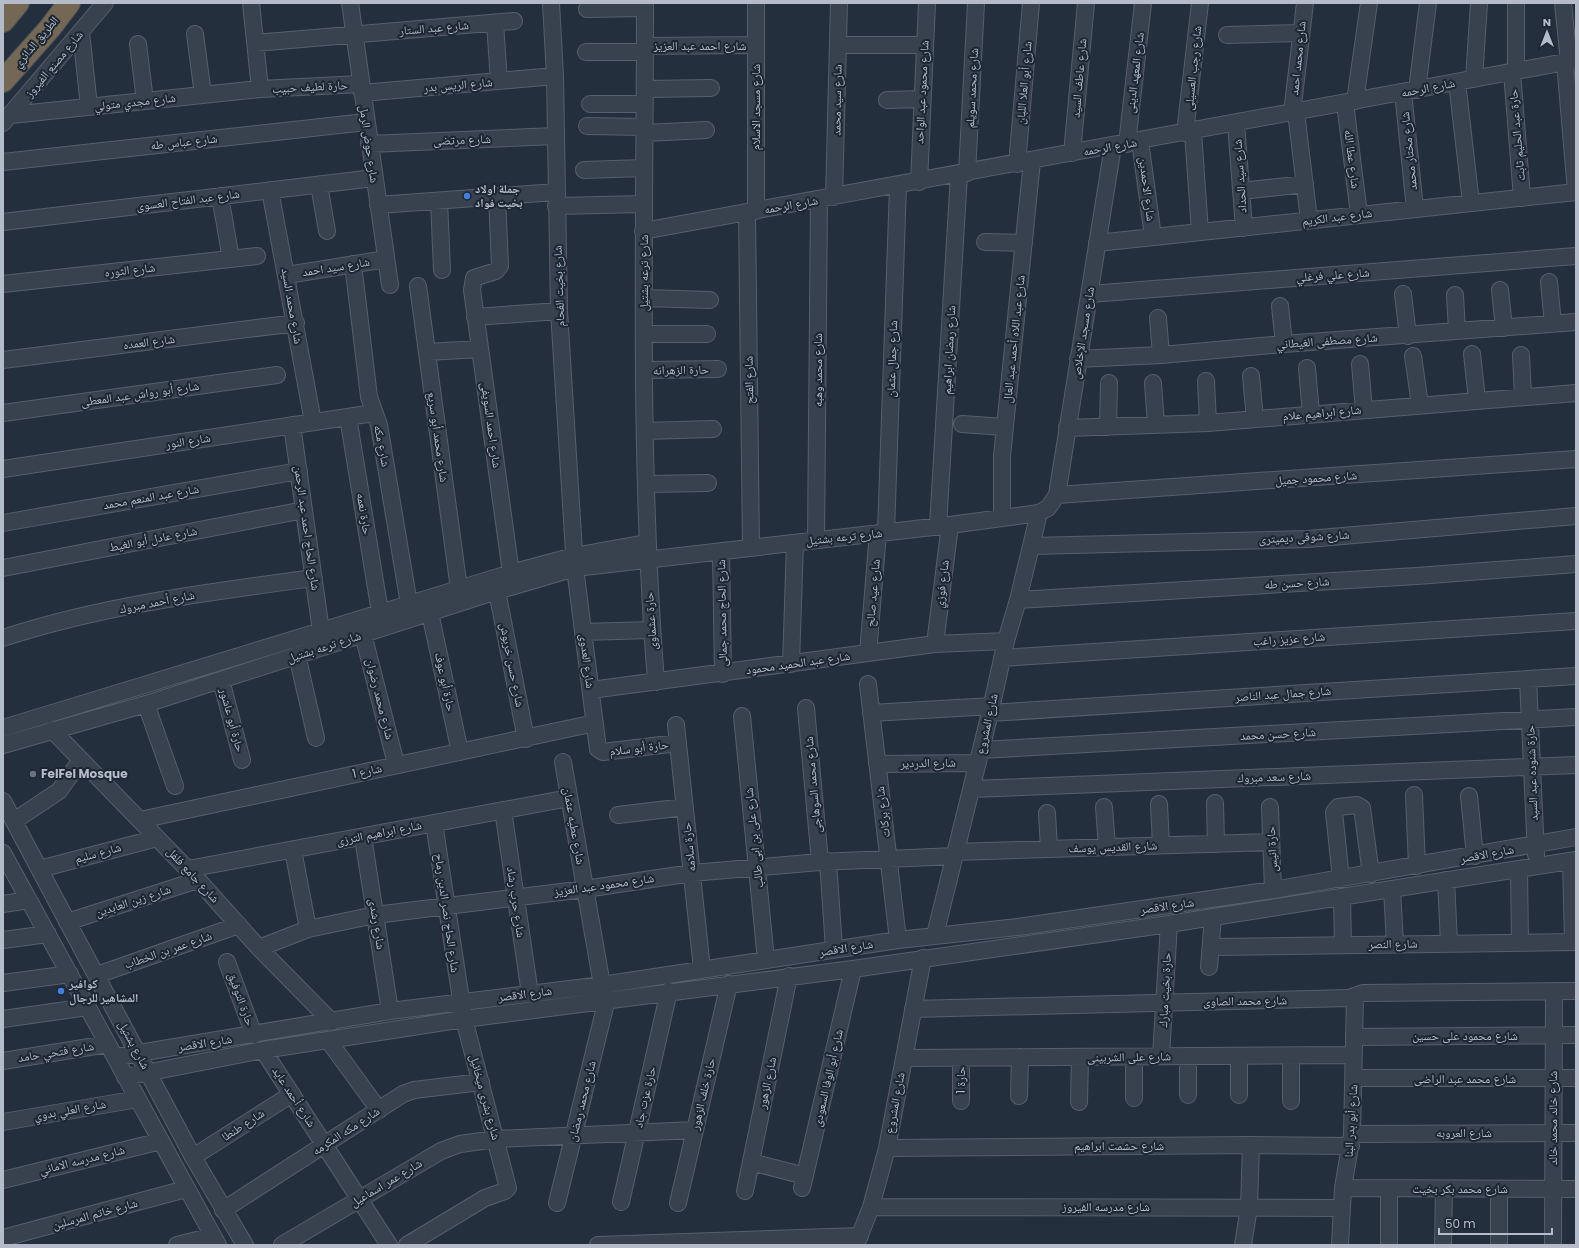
<svg xmlns="http://www.w3.org/2000/svg" width="1579" height="1248" viewBox="0 0 1579 1248" font-family="Poppins,'Noto Naskh Arabic',sans-serif">
  <rect width="100%" height="100%" fill="#242f3e"/>
  <g fill="none" stroke-linecap="round" stroke-linejoin="round">
    <g stroke="#565f6c" stroke-width="18">
      <path id="minor" d="M 251,3 L 260,89
        M 350,3 L 390,285
        M 551,3 L 555,76 L 559,311 L 575,568 L 598,749 L 603,752 L 678,743
        M 645,3 C 645,229 638,456 656,682
        M 756,3 L 756,211
        M 1516,3 L 1516,72
        M 1563,3 L 1569,62
        M 587,9 L 645,8
        M 495,23 L 499,81
        M 81,32 L 89,106
        M 195,34 L 203,95
        M 1227,35 L 1301,33
        M 255,43 L 514,21
        M 138,44 L 145,101
        M 838,45 L 924,45
        M 645,46 L 756,45
        M 586,52 L 645,52
        M 1512,72 L 1522,198
        M 1474,79 L 1479,3
        M 1457,82 L 1471,203
        M 645,89 L 711,88
        M 1417,90 L 1428,3
        M 1403,92 L 1415,209
        M 362,93 L 555,76
        M 887,100 L 922,99
        M 1355,101 L 1369,3
        M 1345,103 L 1359,214
        M 590,104 L 645,104
        M 1296,112 L 1309,220
        M 1292,113 L 1305,3
        M 11,115 L 260,89 L 361,84
        M 3,123 L 105,3
        M 1236,124 L 1244,228
        M 587,126 L 645,127
        M 1193,132 L 1200,232
        M 645,133 L 706,130
        M 1185,133 L 1200,3
        M 1140,141 L 1153,237
        M 369,144 L 555,136
        M 1127,144 L 1143,3
        M 1072,153 L 1086,3
        M 3,162 L 366,122
        M 1017,164 L 1031,3
        M 584,170 L 644,168
        M 967,173 L 976,3
        M 919,182 L 927,3
        M 319,185 L 327,231
        M 270,190 L 313,422
        M 1241,191 L 1305,184
        M 220,196 L 231,259
        M 497,196 L 500,266 L 496,271 L 474,278 L 472,290 L 511,573
        M 834,197 L 839,3
        M 439,201 L 442,270
        M 378,205 L 556,192
        M 556,206 L 644,204
        M 747,213 L 751,548
        M 3,222 L 374,178
        M 643,231 L 1576,60
        M 985,242 L 1024,243
        M 1097,243 L 1576,192 L 1565,62
        M 353,264 L 369,397 L 379,425 L 409,604
        M 287,275 L 386,259
        M 1549,282 L 1553,324
        M 3,284 L 257,256
        M 418,286 L 459,589
        M 1500,290 L 1504,328
        M 1090,294 L 1576,256
        M 1403,294 L 1408,336
        M 1455,295 L 1457,331
        M 644,298 L 710,300
        M 1280,306 L 1284,344
        M 475,317 L 559,311
        M 1158,318 L 1161,355
        M 644,334 L 707,334
        M 427,352 L 480,349
        M 1472,354 L 1477,400
        M 1521,355 L 1523,397
        M 1413,356 L 1420,405
        M 1078,359 L 1161,355 L 1284,344 L 1576,322
        M 3,360 L 296,323
        M 1360,364 L 1364,410
        M 1307,368 L 1311,414
        M 645,370 L 718,369
        M 1251,376 L 1255,419
        M 1206,381 L 1208,423
        M 1153,383 L 1156,425
        M 3,413 L 277,375
        M 348,417 L 380,612
        M 962,424 L 1005,427
        M 292,425 L 321,631
        M 1108,427 L 1109,383
        M 1067,428 L 1208,423 L 1576,393
        M 645,431 L 713,429
        M 3,469 L 374,413
        M 646,484 L 708,483
        M 1057,495 L 1576,459
        M 1002,517 L 1002,456 L 1032,161
        M 3,523 L 299,471
        M 938,526 L 959,174
        M 886,532 L 898,186
        M 816,540 L 819,200
        M 1032,546 L 1308,539 L 1576,516
        M 721,551 L 723,674
        M 3,568 L 304,510
        M 497,591 L 526,739
        M 1018,600 L 1417,576 L 1576,564
        M 430,613 L 460,752
        M 583,632 L 651,630
        M 363,634 L 396,764
        M 3,638 C 104,605 209,592 314,578
        M 935,644 L 950,525
        M 868,653 L 878,533
        M 297,655 L 316,738
        M 1002,658 L 1576,621
        M 791,664 L 795,543
        M 1528,679 L 1536,855
        M 221,680 L 242,760
        M 868,684 L 898,940
        M 591,690 L 935,644 L 1006,641
        M 146,704 L 175,786
        M 806,708 L 820,862
        M 871,713 L 992,706
        M 990,713 L 1576,676
        M 742,716 L 766,960
        M 676,725 L 702,969
        M 3,728 L 511,573 L 574,556 L 646,543
        M 52,730 L 198,880 L 259,948 L 332,1022
        M 3,745 L 146,704 L 497,591 L 575,568 L 950,525 L 1039,513 L 1048,508 L 1057,495 L 1113,146
        M 981,750 L 1576,717
        M 563,762 L 602,985
        M 877,764 L 978,763
        M 971,789 L 1576,765
        M 1414,795 L 1417,866
        M 1469,796 L 1475,856
        M 3,801 L 193,1157 L 245,1245
        M 1215,803 L 1216,844
        M 1159,804 L 1161,845
        M 1104,807 L 1107,847
        M 1270,807 L 1273,890
        M 503,810 L 530,994
        M 1047,813 L 1049,849
        M 618,815 L 685,807
        M 140,820 L 595,723
        M 14,821 L 59,791 L 81,760
        M 363,837 L 390,1011
        M 293,850 L 308,929
        M 955,852 L 1271,842
        M 3,853 L 218,1245
        M 828,861 L 834,949
        M 1571,861 L 1573,942
        M 40,869 L 157,838
        M 188,869 L 569,798
        M 1519,869 L 1520,943
        M 1341,879 L 1334,812 L 1338,807 L 1357,805 L 1362,808 L 1371,874
        M 1446,880 L 1449,943
        M 1392,889 L 1395,944
        M 1342,897 L 1343,945
        M 3,904 L 29,900
        M 67,922 L 198,880
        M 935,935 L 990,713 L 1006,641 L 1018,600 L 1039,513
        M 3,940 L 48,934
        M 1211,947 L 1576,942
        M 259,948 L 308,929 L 375,915 L 585,889 L 692,873 L 820,862 L 955,856
        M 227,962 L 254,1035
        M 1209,967 L 1213,917
        M 97,975 L 239,925
        M 3,983 L 70,974
        M 913,1009 L 1349,998 L 1363,993 L 1576,991
        M 3,1019 L 88,1007
        M 1354,1037 L 1576,1035
        M 328,1040 L 379,1110
        M 263,1050 L 389,1245
        M 1161,1056 L 1169,924
        M 115,1057 L 390,1011 L 602,985 L 898,940 L 1018,927 L 1273,890 L 1576,837
        M 1134,1057 L 1134,1098
        M 904,1058 L 1354,1055
        M 3,1061 L 108,1044
        M 125,1077 L 263,1050 L 464,1019 L 853,969 L 1169,924 L 1576,860
        M 1354,1078 L 1576,1078
        M 1188,1095 L 1188,1056
        M 1239,1095 L 1239,1056
        M 1019,1096 L 1020,1057
        M 961,1101 L 961,1058
        M 1291,1101 L 1291,1056
        M 1079,1102 L 1080,1057
        M 3,1122 L 138,1099
        M 1352,1134 L 1576,1133
        M 887,1148 L 1251,1145 L 1351,1146
        M 193,1157 L 292,1094
        M 751,1162 L 805,1176
        M 3,1180 L 161,1141
        M 802,1188 L 853,969
        M 1343,1188 L 1576,1189
        M 1499,1189 L 1499,1245
        M 745,1191 L 789,976
        M 621,1202 L 669,991
        M 557,1203 L 607,999
        M 678,1203 L 729,984
        M 871,1207 L 1342,1208
        M 223,1210 L 403,1094 L 414,1090 L 481,1082
        M 3,1238 L 186,1189
        M 177,1245 L 213,1236
        M 282,1245 L 441,1151 L 460,1144 L 496,1139 L 695,1130
        M 407,1245 L 485,1198 L 505,1191 L 508,1188 L 464,1019 L 434,823
        M 598,1245 L 860,1236
        M 856,1245 L 871,1207 L 887,1148 L 923,958
        M 1243,1245 L 1249,1207 L 1251,1145
        M 1340,1245 L 1343,1188 L 1352,1134 L 1355,996
        M 1389,1245 L 1389,1188
        M 1443,1245 L 1444,1189
        M 1553,1245 L 1554,991"/>
    </g>
    <g stroke="#434c59" stroke-width="24">
      <path id="highway" d="M 3,21 L 18,3
        M 3,81 L 50,28 L 69,3"/>
    </g>
    <use href="#minor" stroke="#38414e" stroke-width="16"/>
    <use href="#highway" stroke="#746855" stroke-width="22"/>
  </g>
  <g fill="#3f7fe0" stroke="#1d2633" stroke-width="1.5">
    <circle cx="467" cy="196" r="4"/>
    <circle cx="61" cy="991" r="4"/>
  </g>
  <circle fill="#6b7280" stroke="#1d2633" stroke-width="1.5" cx="33" cy="774" r="4"/>
  <g text-anchor="middle" stroke-width="4" stroke-linejoin="round" paint-order="stroke">
    <g font-size="12" fill="#b4bcc9" stroke="#1d2633">
      <text transform="translate(434 28) rotate(-5)" y="4">شارع عبد الستار</text>
      <text transform="translate(36 42) rotate(-50)" y="4">الطريق الدائري</text>
      <text x="700" y="50">شارع احمد عبد العزيز</text>
      <text transform="translate(1298 58) rotate(-84)" y="4">شارع محمد احمد</text>
      <text transform="translate(54 64) rotate(-50)" y="4">شارع مصنع الفيروز</text>
      <text transform="translate(1193 68) rotate(-84)" y="4">شارع رجب العسيلى</text>
      <text transform="translate(1135 73) rotate(-83)" y="4">شارع المعهد الدينى</text>
      <text transform="translate(1079 78) rotate(-85)" y="4">شارع عاطف السيد</text>
      <text transform="translate(1024 83) rotate(-85)" y="4">شارع أبو العلا اللبان</text>
      <text transform="translate(458 85) rotate(-5)" y="4">شارع الريس بدر</text>
      <text transform="translate(310 87) rotate(-3)" y="4">حارة لطيف حبيب</text>
      <text transform="translate(972 88) rotate(-87)" y="4">شارع محمد سويلم</text>
      <text transform="translate(1428 88) rotate(-11)" y="4">شارع الرحمه</text>
      <text transform="translate(922 92) rotate(-87)" y="4">شارع محمود عبد الواحد</text>
      <text transform="translate(837 100) rotate(-89)" y="4">شارع سيد محمد</text>
      <text transform="translate(135 102) rotate(-6)" y="4">شارع مجدي متولي</text>
      <text transform="translate(756 107) rotate(-90)" y="4">شارع مسجد الاسلام</text>
      <text transform="translate(1517 135) rotate(-95)" y="4">حارة عبد الحليم ثابت</text>
      <text transform="translate(462 140) rotate(-2)" y="4">شارع مرتضى</text>
      <text transform="translate(184 142) rotate(-6)" y="4">شارع عباس طه</text>
      <text transform="translate(369 144) rotate(82)" y="4">شارع حوض الرمل</text>
      <text transform="translate(1110 147) rotate(-10)" y="4">شارع الرحمه</text>
      <text transform="translate(1409 151) rotate(-96)" y="4">شارع مختار محمد</text>
      <text transform="translate(1352 159) rotate(83)" y="4">شارع عطا الله</text>
      <text transform="translate(1240 176) rotate(-94)" y="4">شارع سيد الحداد</text>
      <text transform="translate(1147 189) rotate(83)" y="4">شارع الاحمدين</text>
      <text transform="translate(188 200) rotate(-7)" y="4">شارع عبد الفتاح العسوى</text>
      <text transform="translate(791 205) rotate(-10)" y="4">شارع الرحمه</text>
      <text transform="translate(1337 217) rotate(-7)" y="4">شارع عبد الكريم</text>
      <text transform="translate(336 267) rotate(-9)" y="4">شارع سيد احمد</text>
      <text transform="translate(130 270) rotate(-6)" y="4">شارع الثوره</text>
      <text transform="translate(644 273) rotate(-90)" y="4">شارع ترعه بشتيل</text>
      <text transform="translate(1333 275) rotate(-4)" y="4">شارع علي فرغلي</text>
      <text transform="translate(559 286) rotate(-92)" y="4">شارع بخيت الفحام</text>
      <text transform="translate(292 306) rotate(80)" y="4">شارع محمد السيد</text>
      <text transform="translate(1083 333) rotate(-81)" y="4">شارع مسجد الإخلاص</text>
      <text transform="translate(1014 339) rotate(-84)" y="4">شارع عبد اللاه أحمد عبد العال</text>
      <text transform="translate(1327 341) rotate(-4)" y="4">شارع مصطفى الغيطاني</text>
      <text transform="translate(149 342) rotate(-7)" y="4">شارع العمده</text>
      <text transform="translate(949 350) rotate(-87)" y="4">شارع رمضان ابراهيم</text>
      <text transform="translate(892 359) rotate(-88)" y="4">شارع جمال عثمان</text>
      <text transform="translate(681 370) rotate(-1)" y="4">حارة الزهرانه</text>
      <text transform="translate(818 370) rotate(-90)" y="4">شارع محمد وهبه</text>
      <text transform="translate(749 380) rotate(-91)" y="4">شارع الفتح</text>
      <text transform="translate(140 394) rotate(-8)" y="4">شارع أبو رواش عبد المعطى</text>
      <text transform="translate(1322 413) rotate(-5)" y="4">شارع ابراهيم علام</text>
      <text transform="translate(491 425) rotate(82)" y="4">شارع احمد السويفى</text>
      <text transform="translate(438 437) rotate(82)" y="4">شارع محمد أبو سريع</text>
      <text transform="translate(188 441) rotate(-9)" y="4">شارع النور</text>
      <text transform="translate(382 446) rotate(79)" y="4">شارع مكه</text>
      <text transform="translate(1316 478) rotate(-4)" y="4">شارع محمود جميل</text>
      <text transform="translate(151 497) rotate(-10)" y="4">شارع عبد المنعم محمد</text>
      <text transform="translate(364 514) rotate(81)" y="4">حارة نعمه</text>
      <text transform="translate(307 528) rotate(82)" y="4">شارع الحاج احمد عبد الرحمن</text>
      <text transform="translate(844 537) rotate(-6)" y="4">شارع ترعه بشتيل</text>
      <text transform="translate(1304 537) rotate(-3)" y="4">شارع شوقى ديميترى</text>
      <text transform="translate(153 539) rotate(-11)" y="4">شارع عادل أبو الغيط</text>
      <text transform="translate(1297 583) rotate(-3)" y="4">شارع حسن طه</text>
      <text transform="translate(942 584) rotate(-83)" y="4">شارع فوزي</text>
      <text transform="translate(873 593) rotate(-85)" y="4">شارع عيد صالح</text>
      <text transform="translate(157 602) rotate(-11)" y="4">شارع أحمد مبروك</text>
      <text transform="translate(722 613) rotate(-91)" y="4">شارع الحاج محمد جمالى</text>
      <text transform="translate(651 621) rotate(-94)" y="4">حارة عشماوى</text>
      <text transform="translate(1289 639) rotate(-4)" y="4">شارع عزيز راغب</text>
      <text transform="translate(324 647) rotate(-18)" y="4">شارع ترعه بشتيل</text>
      <text transform="translate(587 661) rotate(83)" y="4">شارع العدوى</text>
      <text transform="translate(798 663) rotate(-8)" y="4">شارع عبد الحميد محمود</text>
      <text transform="translate(512 665) rotate(79)" y="4">شارع حسن خربوش</text>
      <text transform="translate(445 682) rotate(78)" y="4">حارة أبو عوف</text>
      <text transform="translate(1283 694) rotate(-4)" y="4">شارع جمال عبد الناصر</text>
      <text transform="translate(380 699) rotate(76)" y="4">شارع محمد رضوان</text>
      <text transform="translate(232 720) rotate(75)" y="4">حارة أبو عاشور</text>
      <text transform="translate(987 724) rotate(-77)" y="4">شارع المشروع</text>
      <text transform="translate(1278 734) rotate(-3)" y="4">شارع حسن محمد</text>
      <text transform="translate(639 748) rotate(-7)" y="4">حارة أبو سلام</text>
      <text transform="translate(928 763) rotate(-1)" y="4">شارع الدردير</text>
      <text transform="translate(367 771) rotate(-12)" y="4">شارع 1</text>
      <text transform="translate(1532 773) rotate(-92)" y="4">حارة شنوده عبد السيد</text>
      <text transform="translate(1274 777) rotate(-2)" y="4">شارع سعد مبروك</text>
      <text transform="translate(813 785) rotate(-95)" y="4">شارع محمد السوهاجى</text>
      <text transform="translate(883 812) rotate(-97)" y="4">شارع بركات</text>
      <text transform="translate(574 826) rotate(80)" y="4">شارع عطيه عثمان</text>
      <text transform="translate(379 833) rotate(-11)" y="4">شارع ابراهيم الترزى</text>
      <text transform="translate(754 838) rotate(-96)" y="4">شارع على بن ابى طالب</text>
      <text transform="translate(689 847) rotate(-96)" y="4">حارة سلامه</text>
      <text transform="translate(1113 847) rotate(-2)" y="4">شارع القديس يوسف</text>
      <text transform="translate(1272 849) rotate(-93)" y="4">حارة انيس</text>
      <text transform="translate(98 853) rotate(-15)" y="4">شارع سليم</text>
      <text transform="translate(1487 854) rotate(-10)" y="4">شارع الاقصر</text>
      <text transform="translate(193 875) rotate(47)" y="4">شارع جامع فلفل</text>
      <text transform="translate(604 885) rotate(-8)" y="4">شارع محمود عبد العزيز</text>
      <text transform="translate(133 901) rotate(-18)" y="4">شارع زين العابدين</text>
      <text transform="translate(516 902) rotate(82)" y="4">شارع حرب رشاد</text>
      <text transform="translate(1167 906) rotate(-8)" y="4">شارع الاقصر</text>
      <text transform="translate(447 913) rotate(82)" y="4">شارع الحاج نصر الدين رماح</text>
      <text transform="translate(377 924) rotate(81)" y="4">شارع رشدى</text>
      <text transform="translate(1393 944) rotate(-1)" y="4">شارع النصر</text>
      <text transform="translate(846 948) rotate(-9)" y="4">شارع الاقصر</text>
      <text transform="translate(168 950) rotate(-19)" y="4">شارع عمر بن الخطاب</text>
      <text transform="translate(1165 990) rotate(-87)" y="4">حارة بخيت مبارك</text>
      <text transform="translate(525 994) rotate(-7)" y="4">شارع الاقصر</text>
      <text transform="translate(241 999) rotate(70)" y="4">حارة التوفيق</text>
      <text transform="translate(1245 1001) rotate(-1)" y="4">شارع محمد الصاوى</text>
      <text x="1465" y="1040">شارع محمود على حسين</text>
      <text transform="translate(205 1043) rotate(-9)" y="4">شارع الاقصر</text>
      <text transform="translate(134 1045) rotate(62)" y="4">شارع بشتيل</text>
      <text transform="translate(56 1052) rotate(-9)" y="4">شارع فتحي حامد</text>
      <text transform="translate(1129 1057) rotate(-1)" y="4">شارع على الشربينى</text>
      <text transform="translate(828 1078) rotate(-77)" y="4">شارع أبو الوفا السعودى</text>
      <text x="1465" y="1083">شارع محمد عبد الراضى</text>
      <text transform="translate(961 1080) rotate(-89)" y="4">حارة 1</text>
      <text transform="translate(767 1083) rotate(-78)" y="4">شارع الزهور</text>
      <text transform="translate(703 1094) rotate(-77)" y="4">حارة خلف الزهور</text>
      <text transform="translate(294 1097) rotate(57)" y="4">شارع أحمد عايد</text>
      <text transform="translate(485 1097) rotate(75)" y="4">شارع بشرى ميخائيل</text>
      <text transform="translate(645 1097) rotate(-77)" y="4">حارة عزت جاد</text>
      <text transform="translate(582 1101) rotate(-76)" y="4">شارع محمد رمضان</text>
      <text transform="translate(895 1103) rotate(-79)" y="4">شارع المشروع</text>
      <text transform="translate(70 1110) rotate(-10)" y="4">شارع العلي بدوي</text>
      <text transform="translate(1553 1118) rotate(-90)" y="4">شارع خالد محمد خالد</text>
      <text transform="translate(1351 1121) rotate(-86)" y="4">شارع أبو بدر البنا</text>
      <text transform="translate(243 1125) rotate(-33)" y="4">شارع طنطا</text>
      <text transform="translate(346 1131) rotate(-33)" y="4">شارع مكه المكرمه</text>
      <text x="1464" y="1137">شارع العروبه</text>
      <text x="1119" y="1150">شارع حشمت ابراهيم</text>
      <text transform="translate(82 1160) rotate(-14)" y="4">شارع مدرسه الاماني</text>
      <text transform="translate(386 1183) rotate(-31)" y="4">شارع عمر اسماعيل</text>
      <text x="1460" y="1193">شارع محمد بكر بخيت</text>
      <text x="1106" y="1211">شارع مدرسه الفيروز</text>
      <text transform="translate(95 1214) rotate(-15)" y="4">شارع خاتم المرسلين</text>
    </g>
    <g font-size="12" font-weight="bold" fill="#b4bcc9" stroke="#1d2633" text-anchor="start">
      <text x="475" y="193">جملة اولاد<tspan x="475" dy="14">بخيت فواد</tspan></text>
      <text x="41" y="778">FelFel Mosque</text>
      <text x="69" y="988">كوافير<tspan x="69" dy="14">المشاهير للرجال</tspan></text>
    </g>
  </g>
  <rect width="1579" height="1248" fill="none" stroke="#b4bcc9" stroke-width="8"/>
  <g transform="translate(1547 32)" stroke="#1d2633" stroke-width="3" paint-order="stroke">
  <path d="M0-3L7 15L0 10L-7 15Z" fill="#b4bcc9"/>
  <text y="-6" font-size="11" font-weight="bold" text-anchor="middle" fill="#b4bcc9">N</text>
  </g>
  <path d="M1439 1228v6h113v-6" fill="none" stroke="#b4bcc9" stroke-width="2"/>
  <text x="1445" y="1228" font-size="12" fill="#b4bcc9" stroke="#1d2633" stroke-width="3" paint-order="stroke">50 m</text>
</svg>
